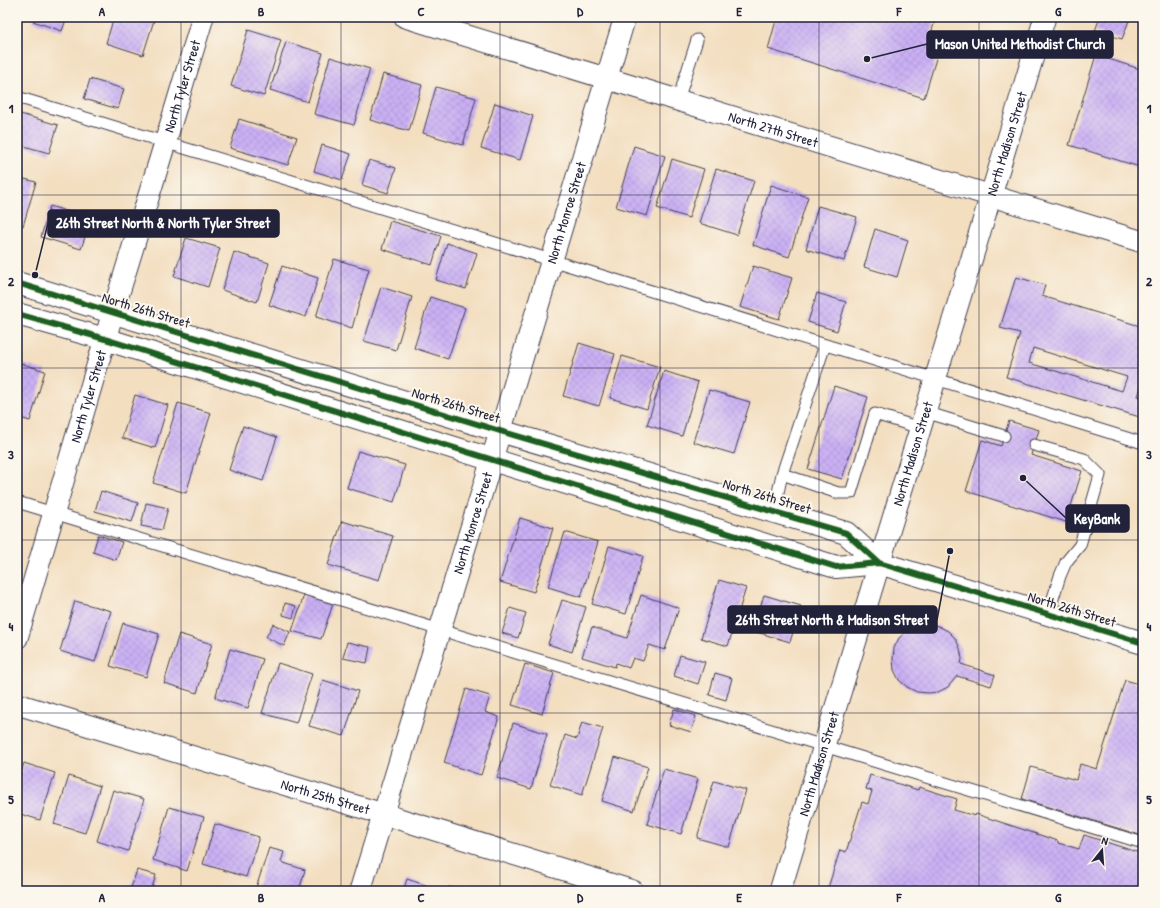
<svg xmlns="http://www.w3.org/2000/svg" width="1160" height="908" viewBox="0 0 1160 908" font-family="'Patrick Hand',sans-serif">
  <defs>
    <pattern id="building-cross-hatch" width="8" height="8" patternUnits="userSpaceOnUse"><rect width="8" height="8" fill="#cab0f4"/><path d="M0 0l8 8M0 8l8-8" fill="none" stroke="#ad97d2"/></pattern>
  </defs>
  <rect width="100%" height="100%" fill="#fbf7ec"/>
  <filter id="ink" filterUnits="userSpaceOnUse"><feTurbulence type="fractalNoise" baseFrequency=".025" numOctaves="2"/><feDisplacementMap in="SourceGraphic" scale="8" xChannelSelector="R" yChannelSelector="G"/><feConvolveMatrix kernelMatrix="1 2 1 2 8 2 1 2 1" color-interpolation-filters="sRGB"/></filter>
  <filter id="wash" filterUnits="userSpaceOnUse"><feTurbulence type="fractalNoise" baseFrequency=".012" numOctaves="4" result="noise"/><feDisplacementMap in="SourceGraphic" scale="16" xChannelSelector="R" yChannelSelector="G"/><feGaussianBlur stdDeviation="0.9" result="paint"/><feColorMatrix in="noise" values="0 0 0 0 0 0 0 0 0 0 0 0 0 0 0 0 0 1.4 0 .05"/><feComposite in="paint" operator="in"/></filter>
  <g filter="url(#wash)">
    <rect width="100%" height="100%" fill="#f3dec0"/>
    <g id="blocks">
      <path fill="url(#building-cross-hatch)" fill-rule="evenodd" d="M 35,17 L 67,17 L 62,31 L 33,21 Z
        M 114,17 L 155,17 L 143,55 L 106,43 Z
        M 777,17 L 936,17 L 930,37 L 942,39 L 924,98 L 768,49 Z
        M 1100,17 L 1125,17 L 1130,18 L 1122,39 L 1095,31 Z
        M 248,30 L 281,40 L 264,96 L 231,86 Z
        M 286,42 L 323,53 L 308,102 L 270,90 Z
        M 1096,55 L 1143,70 L 1143,168 L 1069,145 Z
        M 330,57 L 370,69 L 354,125 L 314,114 Z
        M 383,74 L 422,85 L 409,131 L 370,120 Z
        M 90,79 L 124,89 L 118,109 L 84,99 Z
        M 436,87 L 476,98 L 463,145 L 423,133 Z
        M 495,103 L 533,116 L 520,160 L 481,148 Z
        M 17,113 L 58,125 L 49,153 L 17,144 Z
        M 239,119 L 297,137 L 288,165 L 230,148 Z
        M 322,145 L 351,154 L 342,180 L 314,171 Z
        M 634,146 L 665,156 L 647,216 L 616,207 Z
        M 672,159 L 704,169 L 689,218 L 657,208 Z
        M 369,160 L 396,168 L 388,193 L 362,185 Z
        M 716,169 L 754,181 L 737,235 L 699,223 Z
        M 17,177 L 36,182 L 23,226 L 17,224 Z
        M 771,185 L 808,197 L 789,257 L 753,245 Z
        M 50,206 L 91,219 L 81,249 L 41,237 Z
        M 818,206 L 857,217 L 844,261 L 806,249 Z
        M 390,221 L 441,236 L 432,265 L 382,249 Z
        M 875,229 L 908,240 L 897,277 L 864,267 Z
        M 186,238 L 220,248 L 208,287 L 174,276 Z
        M 447,243 L 477,253 L 466,289 L 436,280 Z
        M 234,252 L 269,263 L 257,302 L 222,290 Z
        M 334,259 L 369,269 L 352,328 L 316,317 Z
        M 282,266 L 318,278 L 306,317 L 269,305 Z
        M 753,266 L 792,278 L 779,319 L 740,307 Z
        M 1016,277 L 1045,285 L 1042,296 L 1143,327 L 1143,380 L 1138,396 L 1143,398 L 1143,418 L 1006,377 L 1020,333 L 1000,328 ZM 1033,348 L 1127,377 L 1122,391 L 1029,363 Z
        M 381,287 L 412,297 L 396,350 L 364,341 Z
        M 817,293 L 846,302 L 837,331 L 808,322 Z
        M 430,297 L 465,308 L 448,359 L 414,348 Z
        M 579,343 L 615,354 L 599,406 L 563,396 Z
        M 622,356 L 660,367 L 647,409 L 610,398 Z
        M 17,362 L 45,371 L 30,421 L 17,417 Z
        M 664,371 L 698,382 L 682,436 L 647,425 Z
        M 834,386 L 868,397 L 842,479 L 808,469 Z
        M 709,390 L 750,402 L 734,454 L 693,442 Z
        M 135,395 L 168,405 L 155,448 L 122,438 Z
        M 178,403 L 211,413 L 186,493 L 153,483 Z
        M 1009,421 L 1039,430 L 1031,455 L 1082,471 L 1066,522 L 966,491 L 982,440 L 1001,446 Z
        M 243,426 L 277,437 L 263,481 L 229,470 Z
        M 358,451 L 405,465 L 394,502 L 347,488 Z
        M 101,491 L 138,503 L 132,522 L 95,511 Z
        M 146,503 L 168,508 L 162,530 L 141,526 Z
        M 520,518 L 553,528 L 534,592 L 500,582 Z
        M 342,521 L 393,536 L 379,580 L 328,565 Z
        M 565,532 L 598,542 L 581,597 L 548,587 Z
        M 98,535 L 122,542 L 116,560 L 93,552 Z
        M 609,546 L 643,556 L 626,614 L 592,604 Z
        M 719,580 L 746,588 L 728,646 L 701,638 Z
        M 304,595 L 333,604 L 321,639 L 292,631 Z
        M 641,595 L 679,608 L 665,650 L 649,645 L 643,661 L 633,658 L 629,668 L 616,663 L 615,667 L 582,657 L 592,627 L 627,638 Z
        M 764,595 L 801,606 L 790,642 L 753,631 Z
        M 562,600 L 586,607 L 572,652 L 548,644 Z
        M 75,601 L 111,611 L 95,662 L 60,651 Z
        M 285,603 L 296,606 L 293,618 L 283,615 Z
        M 510,608 L 526,613 L 518,638 L 502,633 Z
        M 123,623 L 159,634 L 146,677 L 110,666 Z
        M 273,624 L 290,632 L 284,646 L 266,637 Z
        M 927,624 L 938,626 L 948,631 L 955,638 L 960,648 L 962,659 L 961,664 L 995,675 L 991,686 L 957,676 L 948,687 L 938,692 L 928,693 L 917,692 L 907,687 L 899,680 L 894,670 L 893,659 L 894,648 L 899,638 L 907,631 L 916,626 Z
        M 179,634 L 212,644 L 197,693 L 164,683 Z
        M 347,642 L 370,647 L 367,663 L 343,658 Z
        M 230,649 L 263,659 L 248,708 L 215,698 Z
        M 680,655 L 705,662 L 698,684 L 674,676 Z
        M 278,663 L 312,674 L 296,723 L 262,713 Z
        M 525,664 L 554,673 L 542,714 L 512,705 Z
        M 715,673 L 732,678 L 726,700 L 709,695 Z
        M 323,680 L 358,691 L 344,736 L 309,726 Z
        M 1125,680 L 1143,685 L 1143,836 L 1022,799 L 1031,767 L 1076,780 L 1080,764 L 1097,769 Z
        M 466,689 L 490,696 L 485,712 L 499,717 L 481,775 L 444,763 Z
        M 674,709 L 696,716 L 691,732 L 669,725 Z
        M 582,722 L 603,728 L 582,795 L 550,785 L 565,735 L 577,739 Z
        M 513,723 L 547,734 L 531,789 L 497,778 Z
        M 615,757 L 648,767 L 634,811 L 602,801 Z
        M 24,763 L 55,773 L 40,820 L 17,813 L 17,785 Z
        M 664,769 L 698,779 L 681,834 L 647,824 Z
        M 870,775 L 918,790 L 919,787 L 957,799 L 954,810 L 975,816 L 976,814 L 1058,841 L 1058,843 L 1079,849 L 1084,835 L 1143,854 L 1143,884 L 1141,891 L 827,891 L 840,850 L 846,852 L 862,802 L 868,804 L 872,791 L 866,789 Z
        M 69,776 L 100,786 L 85,833 L 54,824 Z
        M 714,781 L 746,790 L 729,847 L 697,838 Z
        M 113,790 L 144,799 L 128,851 L 97,841 Z
        M 169,807 L 204,817 L 187,871 L 153,860 Z
        M 215,824 L 259,837 L 246,877 L 203,864 Z
        M 269,848 L 284,852 L 281,862 L 305,870 L 299,891 L 255,891 Z
        M 137,870 L 156,875 L 151,891 L 130,891 Z
        M 407,879 L 437,889 L 437,891 L 403,891 Z
        M 449,887 L 462,891 L 448,891 Z"/>
    </g>
  </g>
  <g filter="url(#ink)">
    <use href="#blocks" fill-opacity="0" stroke="#413e4f" stroke-width="1"/>
    <g fill="none" stroke-linecap="round" stroke-linejoin="round">
      <g stroke="#413e4f" stroke-width="13">
        <path id="service" d="M 17,97 L 551,260 L 1143,443
          M 678,100 L 697,40
          M 925,412 L 1004,436
          M 1034,445 L 1084,459 L 1100,475 L 1080,545 L 1066,562 L 1060,576 L 1048,614
          M 782,474 L 838,493 L 851,493 L 875,414 L 920,428
          M 17,502 L 824,746 L 1143,843
          M 774,511 L 782,474 L 825,345"/>
      </g>
      <g stroke="#413e4f" stroke-width="23">
        <g id="minor">
          <path id="s1" d="M 405,17 L 1143,242"/>
          <path id="s2" d="M 17,638 L 113,312 L 165,143 L 203,17"/>
          <path id="s3" d="M 17,704 L 383,814 L 633,891"/>
          <path id="s4" d="M 360,891 L 482,492 L 625,17"/>
          <path id="s5" d="M 780,891 L 1045,17"/>
        </g>
      </g>
      <g stroke="#413e4f" stroke-width="24">
        <path id="tertiary" d="M 17,283 L 500,431 L 846,533 L 879,563
          M 17,314 L 105,339 L 836,567 L 879,563 L 1048,614 L 1143,643"/>
      </g>
      <use href="#service" stroke="#fff" stroke-width="11"/>
      <use href="#minor" stroke="#fff" stroke-width="21"/>
      <use href="#tertiary" stroke="#fff" stroke-width="22"/>
      <g stroke="#fbf7ec" stroke-width="8">
        <path id="cycleway" d="M 17,283 L 500,431 L 846,533 L 879,563
          M 17,314 L 105,339 L 836,567 L 879,563 L 1048,614 L 1143,643"/>
      </g>
      <use href="#cycleway" stroke="#1b5e20" stroke-width="6"/>
    </g>
  </g>
  <path fill="none" stroke="#22223b" stroke-width="1" stroke-opacity="0.55" d="M 181,17 L 181,891M 341,17 L 341,891M 500,17 L 500,891M 660,17 L 660,891M 819,17 L 819,891M 979,17 L 979,891M 17,195 L 1143,195M 17,368 L 1143,368M 17,540 L 1143,540M 17,713 L 1143,713"/>
  <g text-anchor="middle" stroke-width="4" stroke-linejoin="round" paint-order="stroke">
    <g font-size="14" fill="#22223b" stroke="#fbf7ec">
      <text dy="5" stroke="none"><textPath href="#s2" startOffset="576">North Tyler Street</textPath></text>
      <text dy="5" stroke="none"><textPath href="#s1" startOffset="385">North 27th Street</textPath></text>
      <text dy="5" stroke="none"><textPath href="#s5" startOffset="781">North Madison Street</textPath></text>
      <text dy="5" stroke="none"><textPath href="#s4" startOffset="709">North Monroe Street</textPath></text>
      <text transform="translate(146 310) rotate(17)" y="5">North 26th Street</text>
      <text dy="5" stroke="none"><textPath href="#s2" startOffset="252">North Tyler Street</textPath></text>
      <text transform="translate(456 405) rotate(17)" y="5">North 26th Street</text>
      <text dy="5" stroke="none"><textPath href="#s5" startOffset="457">North Madison Street</textPath></text>
      <text transform="translate(767 496) rotate(17)" y="5">North 26th Street</text>
      <text dy="5" stroke="none"><textPath href="#s4" startOffset="385">North Monroe Street</textPath></text>
      <text transform="translate(1072 609) rotate(17)" y="5">North 26th Street</text>
      <text dy="5" stroke="none"><textPath href="#s5" startOffset="133">North Madison Street</textPath></text>
      <text dy="5" stroke="none"><textPath href="#s3" startOffset="322">North 25th Street</textPath></text>
    </g>
  </g>
  <path fill="none" stroke="#22223b" stroke-width="1.5" d="M867 59L927 44M35 275L48 223M1023 478L1066 518M950 551L937 620"/>
  <g fill="#22223b" stroke="#fbf7ec" stroke-width="1.5">
    <circle cx="867" cy="59" r="4"/>
    <circle cx="35" cy="275" r="4"/>
    <circle cx="1023" cy="478" r="4"/>
    <circle cx="950" cy="551" r="4"/>
  </g>
  <g fill="#22223b" stroke="#22223b" stroke-width="1.5">
    <rect x="927" y="31" width="186" height="27" rx="4"/>
    <rect x="48" y="210" width="231" height="27" rx="4"/>
    <rect x="1066" y="505" width="63" height="27" rx="4"/>
    <rect x="728" y="606" width="209" height="27" rx="4"/>
  </g>
  <g font-size="15" text-anchor="middle" font-weight="bold" fill="#fff">
    <text x="1020" y="49">Mason United Methodist Church</text>
    <text x="163" y="228">26th Street North &amp; North Tyler Street</text>
    <text x="1097" y="524">KeyBank</text>
    <text x="832" y="625">26th Street North &amp; Madison Street</text>
  </g>
  <rect width="1160" height="908" fill="none" stroke="#fbf7ec" stroke-width="44"/>
  <g transform="translate(1102 850) rotate(17)" stroke="#fbf7ec" stroke-width="3" paint-order="stroke">
  <path d="M0-3L7 15L0 10L-7 15Z" fill="#22223b"/>
  <text y="-6" font-size="11" font-weight="bold" text-anchor="middle" fill="#22223b">N</text>
  </g>
  <rect x="22" y="22" width="1116" height="864" fill="none" stroke="#22223b" stroke-width="1.5"/>
  <g font-size="13" text-anchor="middle" font-weight="bold" fill="#22223b">
    <text x="102" y="16">A</text>
    <text x="261" y="16">B</text>
    <text x="421" y="16">C</text>
    <text x="580" y="16">D</text>
    <text x="739" y="16">E</text>
    <text x="899" y="16">F</text>
    <text x="1058" y="16">G</text>
    <text x="11" y="113">1</text>
    <text x="1149" y="113">1</text>
    <text x="11" y="286">2</text>
    <text x="1149" y="286">2</text>
    <text x="11" y="459">3</text>
    <text x="1149" y="459">3</text>
    <text x="11" y="631">4</text>
    <text x="1149" y="631">4</text>
    <text x="11" y="804">5</text>
    <text x="1149" y="804">5</text>
    <text x="102" y="902">A</text>
    <text x="261" y="902">B</text>
    <text x="421" y="902">C</text>
    <text x="580" y="902">D</text>
    <text x="739" y="902">E</text>
    <text x="899" y="902">F</text>
    <text x="1058" y="902">G</text>
  </g>
</svg>
